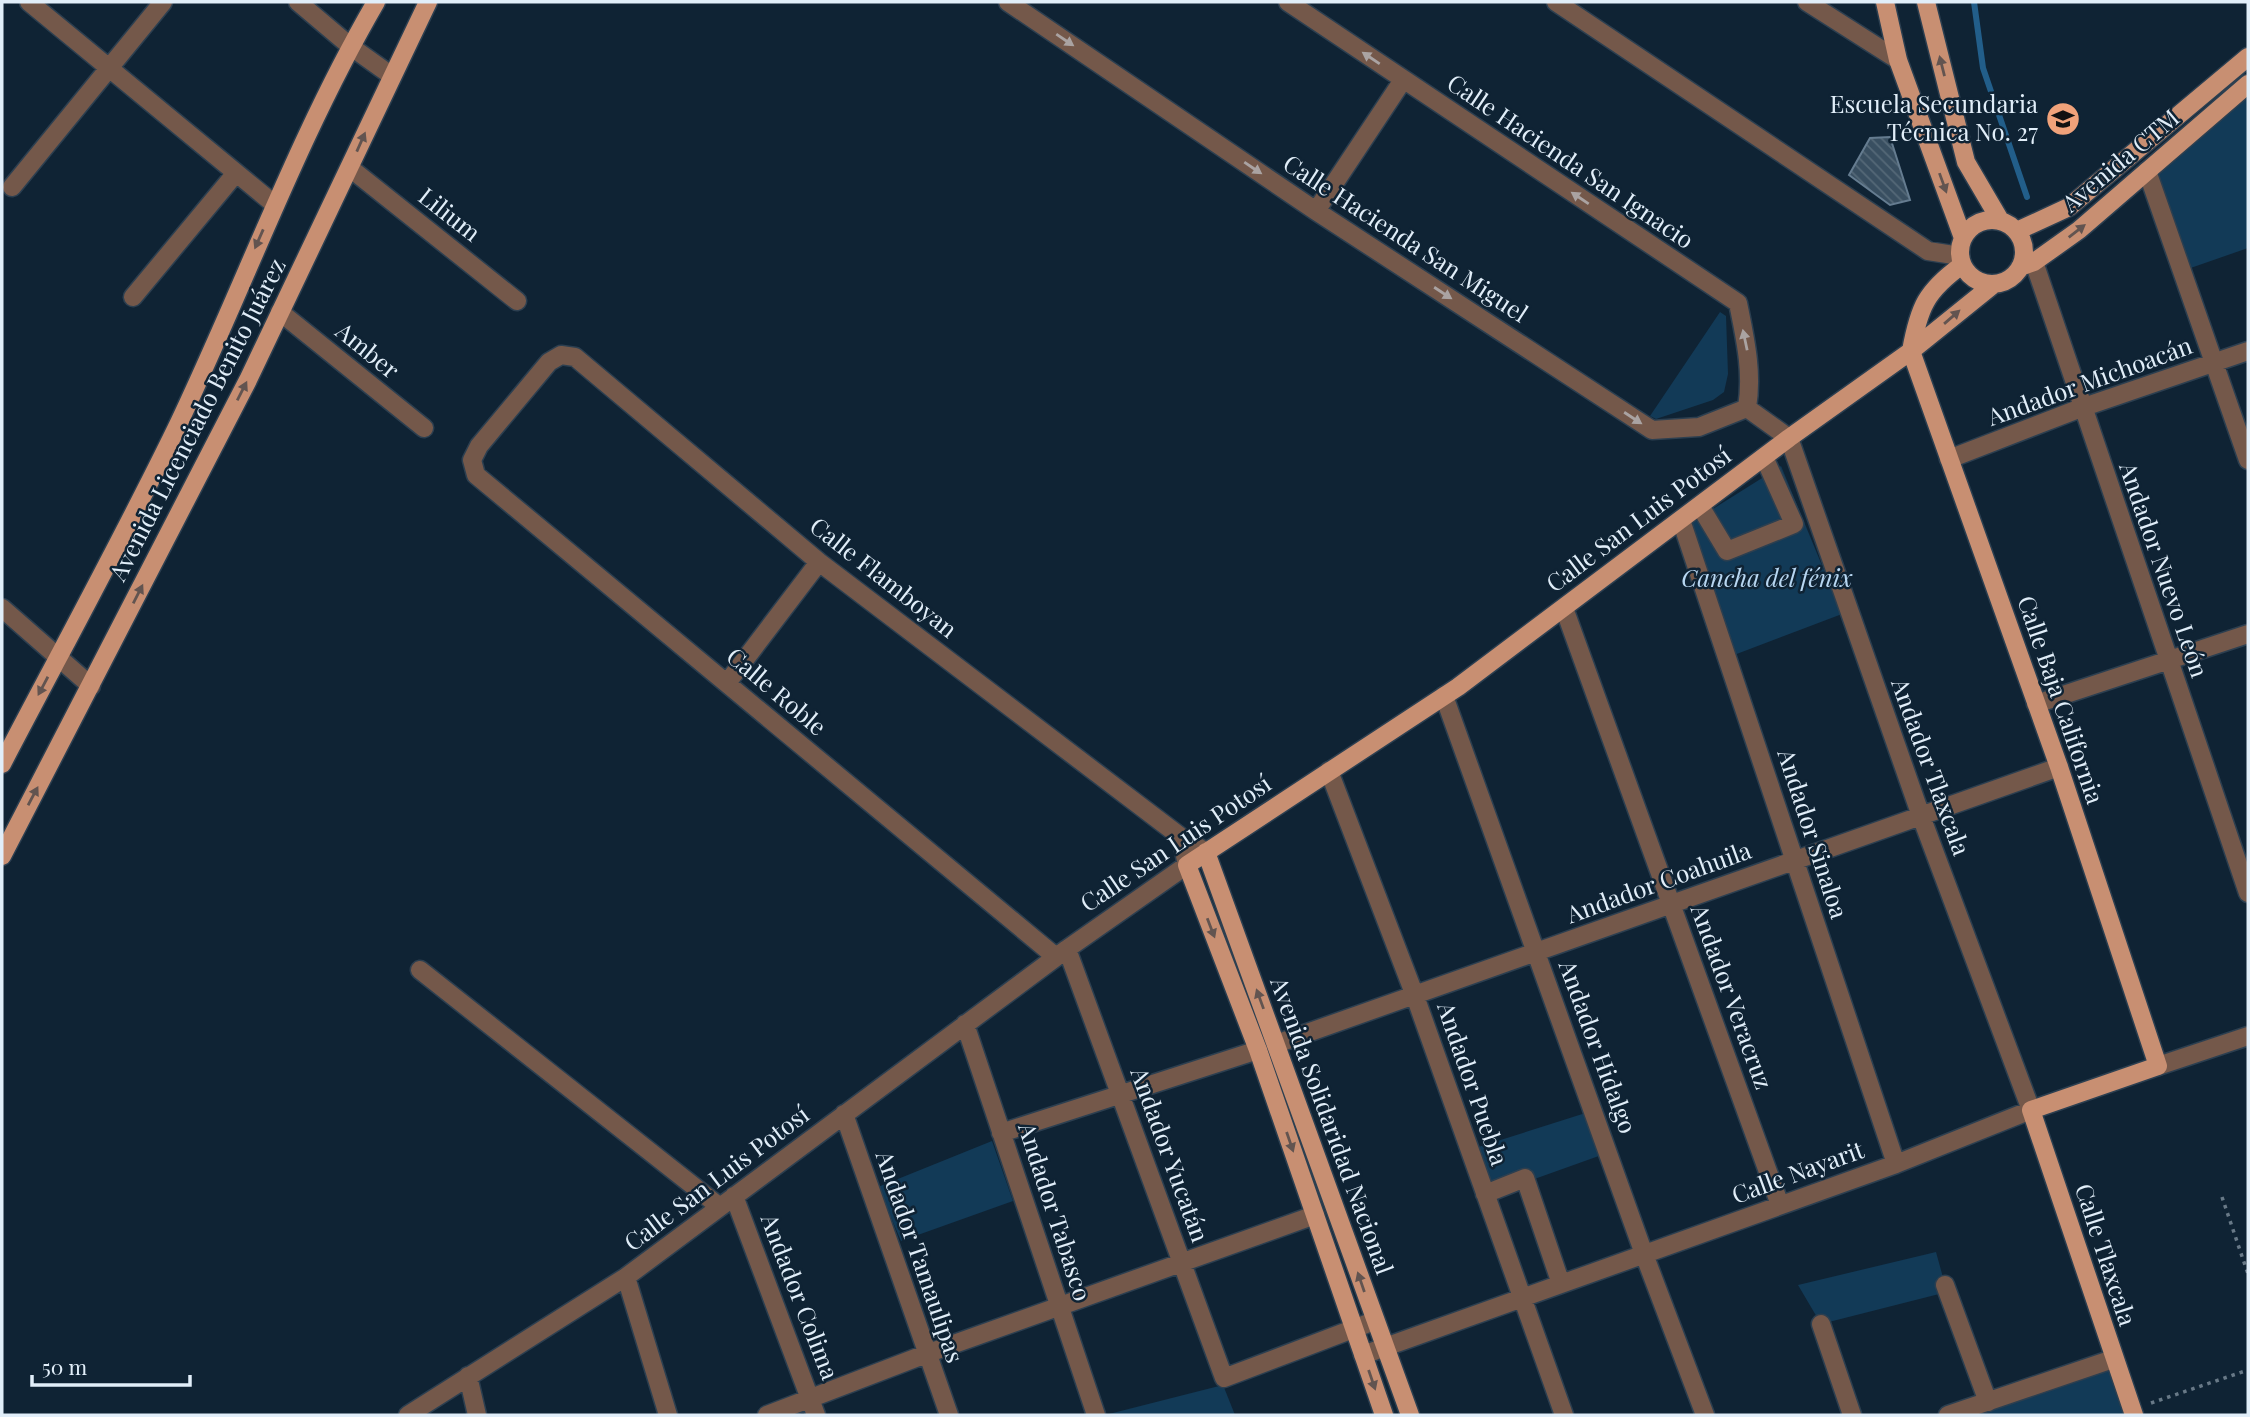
<svg xmlns="http://www.w3.org/2000/svg" width="2250" height="1417" viewBox="0 0 2250 1417" font-family="'Playfair Display',serif">
  <defs>
    <pattern id="building-back-hatch" width="6" height="6" patternUnits="userSpaceOnUse" patternTransform="scale(1.75)"><rect width="6" height="6" fill="#394f61"/><path d="M-1 5l2 2M0 0l6 6M5-1l2 2" fill="none" stroke="#556978"/></pattern>
  </defs>
  <rect width="100%" height="100%" fill="#0f2334"/>
  <path fill="#123a57" d="M 2248,84 L 2248,248 L 2182,271 L 2147,171 Z
    M 1720,312 L 1726,316 L 1728,374 L 1724,392 L 1713,400 L 1656,419 L 1650,416 Z
    M 1781,466 L 1842,614 L 1734,655 L 1689,524 Z
    M 1595,1110 L 1610,1152 L 1490,1195 L 1472,1149 Z
    M 992,1141 L 1013,1201 L 901,1241 L 878,1187 Z
    M 1936,1252 L 1947,1292 L 1821,1324 L 1798,1285 Z
    M 2113,1359 L 2134,1415 L 1948,1415 Z
    M 1223,1385 L 1235,1415 L 1105,1415 Z"/>
  <g fill="none" stroke-linecap="round" stroke-linejoin="round">
    <path stroke="#225e8a" stroke-width="6" d="M 1974,2 L 1983,68 L 2027,197"/>
  </g>
  <path fill="url(#building-back-hatch)" stroke="#657c90" stroke-width="2" d="M 1890,137 L 1910,200 L 1890,205 L 1849,175 L 1870,138 Z"/>
  <g fill="none" stroke-linecap="round" stroke-linejoin="round">
    <g stroke="#2c3f50" stroke-width="21">
      <path id="minor" d="M 29,2 L 274,204
        M 298,2 L 350,46 L 392,76
        M 1008,2 L 1316,211 L 1652,430 L 1699,427 L 1747,408
        M 1288,2 L 1738,303 C 1745,338 1753,372 1747,408
        M 1556,2 L 1928,251 L 1960,256
        M 1807,2 L 1898,60
        M 350,168 L 517,301
        M 2147,171 L 2248,460
        M 12,187 L 163,2
        M 1316,211 L 1403,80
        M 2034,262 L 2248,893
        M 133,297 L 236,173
        M 280,312 L 424,428
        M 1949,459 L 2081,408 L 2248,351
        M 1700,506 L 1727,551 L 1794,524 L 1764,457
        M 1681,520 L 1896,1164
        M 2,608 L 91,686
        M 1564,608 L 1780,1205
        M 727,683 L 819,562
        M 1444,696 L 1644,1254 L 1705,1415
        M 2036,704 L 2248,634
        M 1329,771 L 1415,996 L 1564,1415
        M 1067,949 L 1224,1378 L 1374,1321
        M 1056,957 L 476,475 L 472,460 L 479,446 L 549,362 L 561,355 L 575,357 L 819,562 L 1181,837 L 1206,852
        M 420,970 L 720,1207
        M 965,1024 L 1096,1415
        M 1276,1044 L 2059,767
        M 2158,1066 L 2248,1036
        M 844,1114 L 949,1415
        M 1001,1133 L 1258,1050
        M 1485,1194 L 1525,1178 L 1561,1284
        M 734,1196 L 816,1415
        M 626,1277 L 668,1415
        M 1945,1285 L 1988,1402
        M 1821,1324 L 1852,1415
        M 1363,1355 L 1896,1164 L 2031,1110 L 1921,816 L 1789,438 L 1747,408
        M 468,1376 L 477,1415
        M 408,1415 L 626,1277 L 1067,949 L 1187,865 L 1181,837
        M 767,1415 L 926,1354 L 1315,1215
        M 1948,1415 L 2113,1359"/>
    </g>
    <g stroke="#2c3f50" stroke-width="21">
      <path id="major" d="M 1885,2 L 1898,60 L 1963,238
        M 1926,2 L 1966,162 L 2000,220
        M1960 252a32 32 0 1 1 64 0a32 32 0 1 1-64 0Z
        M 2017,231 L 2069,207 L 2248,57
        M 1962,265 C 1926,291 1919,307 1911,351 L 2059,767 L 2158,1066 L 2031,1110 L 2134,1415
        M 2020,267 L 2034,262 L 2079,230 L 2248,84
        M 2,764 C 60,653 121,542 176,429 C 244,287 297,138 376,2
        M 1206,852 L 1410,1415
        M 2,856 L 248,380 L 428,2
        M 1384,1415 L 1258,1050 L 1187,865 L 1458,687 L 1789,438 L 1911,351 L 1994,284"/>
    </g>
    <path stroke="#687987" stroke-width="3.5" stroke-dasharray="3.5 5" stroke-linecap="butt" d="M 2222,1197 L 2248,1274
      M 2151,1403 L 2248,1370"/>
    <use href="#minor" stroke="#74584a" stroke-width="18"/>
    <use href="#major" stroke="#c88f72" stroke-width="18"/>
  </g>
  <defs><path id="oneway-solid" d="M-6-.8H1V-3.2L6.5 0L1 3.2V.8H-6Z" transform="scale(1.75)"/></defs>
  <g fill="#aaa3a2">
    <use href="#oneway-solid" transform="translate(1065 40) rotate(34)"/>
    <use href="#oneway-solid" transform="translate(1371 58) rotate(-146)"/>
    <use href="#oneway-solid" transform="translate(1253 168) rotate(34)"/>
    <use href="#oneway-solid" transform="translate(1580 198) rotate(-146)"/>
    <use href="#oneway-solid" transform="translate(1443 293) rotate(33)"/>
    <use href="#oneway-solid" transform="translate(1745 340) rotate(-102)"/>
    <use href="#oneway-solid" transform="translate(1633 418) rotate(33)"/>
  </g>
  <g fill="#625450">
    <use href="#oneway-solid" transform="translate(1942 66) rotate(-104)"/>
    <use href="#oneway-solid" transform="translate(361 142) rotate(-66)"/>
    <use href="#oneway-solid" transform="translate(1943 183) rotate(70)"/>
    <use href="#oneway-solid" transform="translate(2077 231) rotate(-38)"/>
    <use href="#oneway-solid" transform="translate(259 239) rotate(114)"/>
    <use href="#oneway-solid" transform="translate(1952 317) rotate(-41)"/>
    <use href="#oneway-solid" transform="translate(242 391) rotate(-63)"/>
    <use href="#oneway-solid" transform="translate(138 594) rotate(-63)"/>
    <use href="#oneway-solid" transform="translate(43 686) rotate(118)"/>
    <use href="#oneway-solid" transform="translate(33 796) rotate(-62)"/>
    <use href="#oneway-solid" transform="translate(1211 928) rotate(69)"/>
    <use href="#oneway-solid" transform="translate(1260 999) rotate(-110)"/>
    <use href="#oneway-solid" transform="translate(1290 1142) rotate(71)"/>
    <use href="#oneway-solid" transform="translate(1361 1282) rotate(-109)"/>
    <use href="#oneway-solid" transform="translate(1372 1380) rotate(71)"/>
  </g>
  <defs>
    <g id="school-disc" transform="scale(1.75)"><circle r="9.5" fill="#f0a27a" stroke="#0f2334"/><path d="M0-5L7-2L0 1L-7-2ZM-4 1L0 2.5L4 1V4Q0 6-4 4Z" fill="#111"/></g>
  </defs>
  <g fill-rule="evenodd">
    <use href="#school-disc" x="2063" y="119"/>
  </g>
  <g text-anchor="middle" stroke-width="5" stroke-linejoin="round" paint-order="stroke">
    <g font-size="24" fill="#e1eef9" stroke="#0f2334" text-anchor="end">
      <text x="2038" y="113">Escuela Secundaria<tspan x="2038" dy="28">Técnica No. 27</tspan></text>
    </g>
    <g font-size="24" fill="#e1eef9" stroke="#0f2334">
      <text transform="translate(2121 161) rotate(-40)" y="8">Avenida CTM</text>
      <text transform="translate(1570 162) rotate(34)" y="8">Calle Hacienda San Ignacio</text>
      <text transform="translate(449 215) rotate(38)" y="8">Lilium</text>
      <text transform="translate(1405 239) rotate(33)" y="8">Calle Hacienda San Miguel</text>
      <text transform="translate(367 351) rotate(39)" y="8">Amber</text>
      <text transform="translate(2090 382) rotate(-20)" y="8">Andador Michoacán</text>
      <text transform="translate(198 420) rotate(-63)" y="8">Avenida Licenciado Benito Juárez</text>
      <text transform="translate(1639 520) rotate(-37)" y="8">Calle San Luis Potosí</text>
      <text transform="translate(2163 570) rotate(71)" y="8">Andador Nuevo León</text>
      <text transform="translate(883 578) rotate(38)" y="8">Calle Flamboyan</text>
      <text transform="translate(776 692) rotate(40)" y="8">Calle Roble</text>
      <text transform="translate(2060 700) rotate(71)" y="8">Calle Baja California</text>
      <text transform="translate(1930 767) rotate(70)" y="8">Andador Tlaxcala</text>
      <text transform="translate(1812 834) rotate(72)" y="8">Andador Sinaloa</text>
      <text transform="translate(1176 844) rotate(-34)" y="8">Calle San Luis Potosí</text>
      <text transform="translate(1659 883) rotate(-20)" y="8">Andador Coahuila</text>
      <text transform="translate(1731 997) rotate(70)" y="8">Andador Veracruz</text>
      <text transform="translate(1597 1047) rotate(70)" y="8">Andador Hidalgo</text>
      <text transform="translate(1472 1084) rotate(71)" y="8">Andador Puebla</text>
      <text transform="translate(1331 1126) rotate(70)" y="8">Avenida Solidaridad Nacional</text>
      <text transform="translate(1169 1155) rotate(70)" y="8">Andador Yucatán</text>
      <text transform="translate(1798 1173) rotate(-20)" y="8">Calle Nayarit</text>
      <text transform="translate(717 1179) rotate(-37)" y="8">Calle San Luis Potosí</text>
      <text transform="translate(1054 1212) rotate(72)" y="8">Andador Tabasco</text>
      <text transform="translate(2105 1255) rotate(72)" y="8">Calle Tlaxcala</text>
      <text transform="translate(919 1257) rotate(71)" y="8">Andador Tamaulipas</text>
      <text transform="translate(799 1297) rotate(69)" y="8">Andador Colima</text>
    </g>
    <g font-size="24" font-style="italic" fill="#b8d7f2" stroke="#0f2334">
      <text x="1767" y="587">Cancha del fénix</text>
    </g>
  </g>
  <rect width="2250" height="1417" fill="none" stroke="#e1eef9" stroke-width="7"/>
  <path d="M32 1375v10h158v-10" fill="none" stroke="#e1eef9" stroke-width="3.5"/>
  <text x="42" y="1375" font-size="21" fill="#e1eef9" stroke="#0f2334" stroke-width="5" paint-order="stroke">50 m</text>
</svg>
